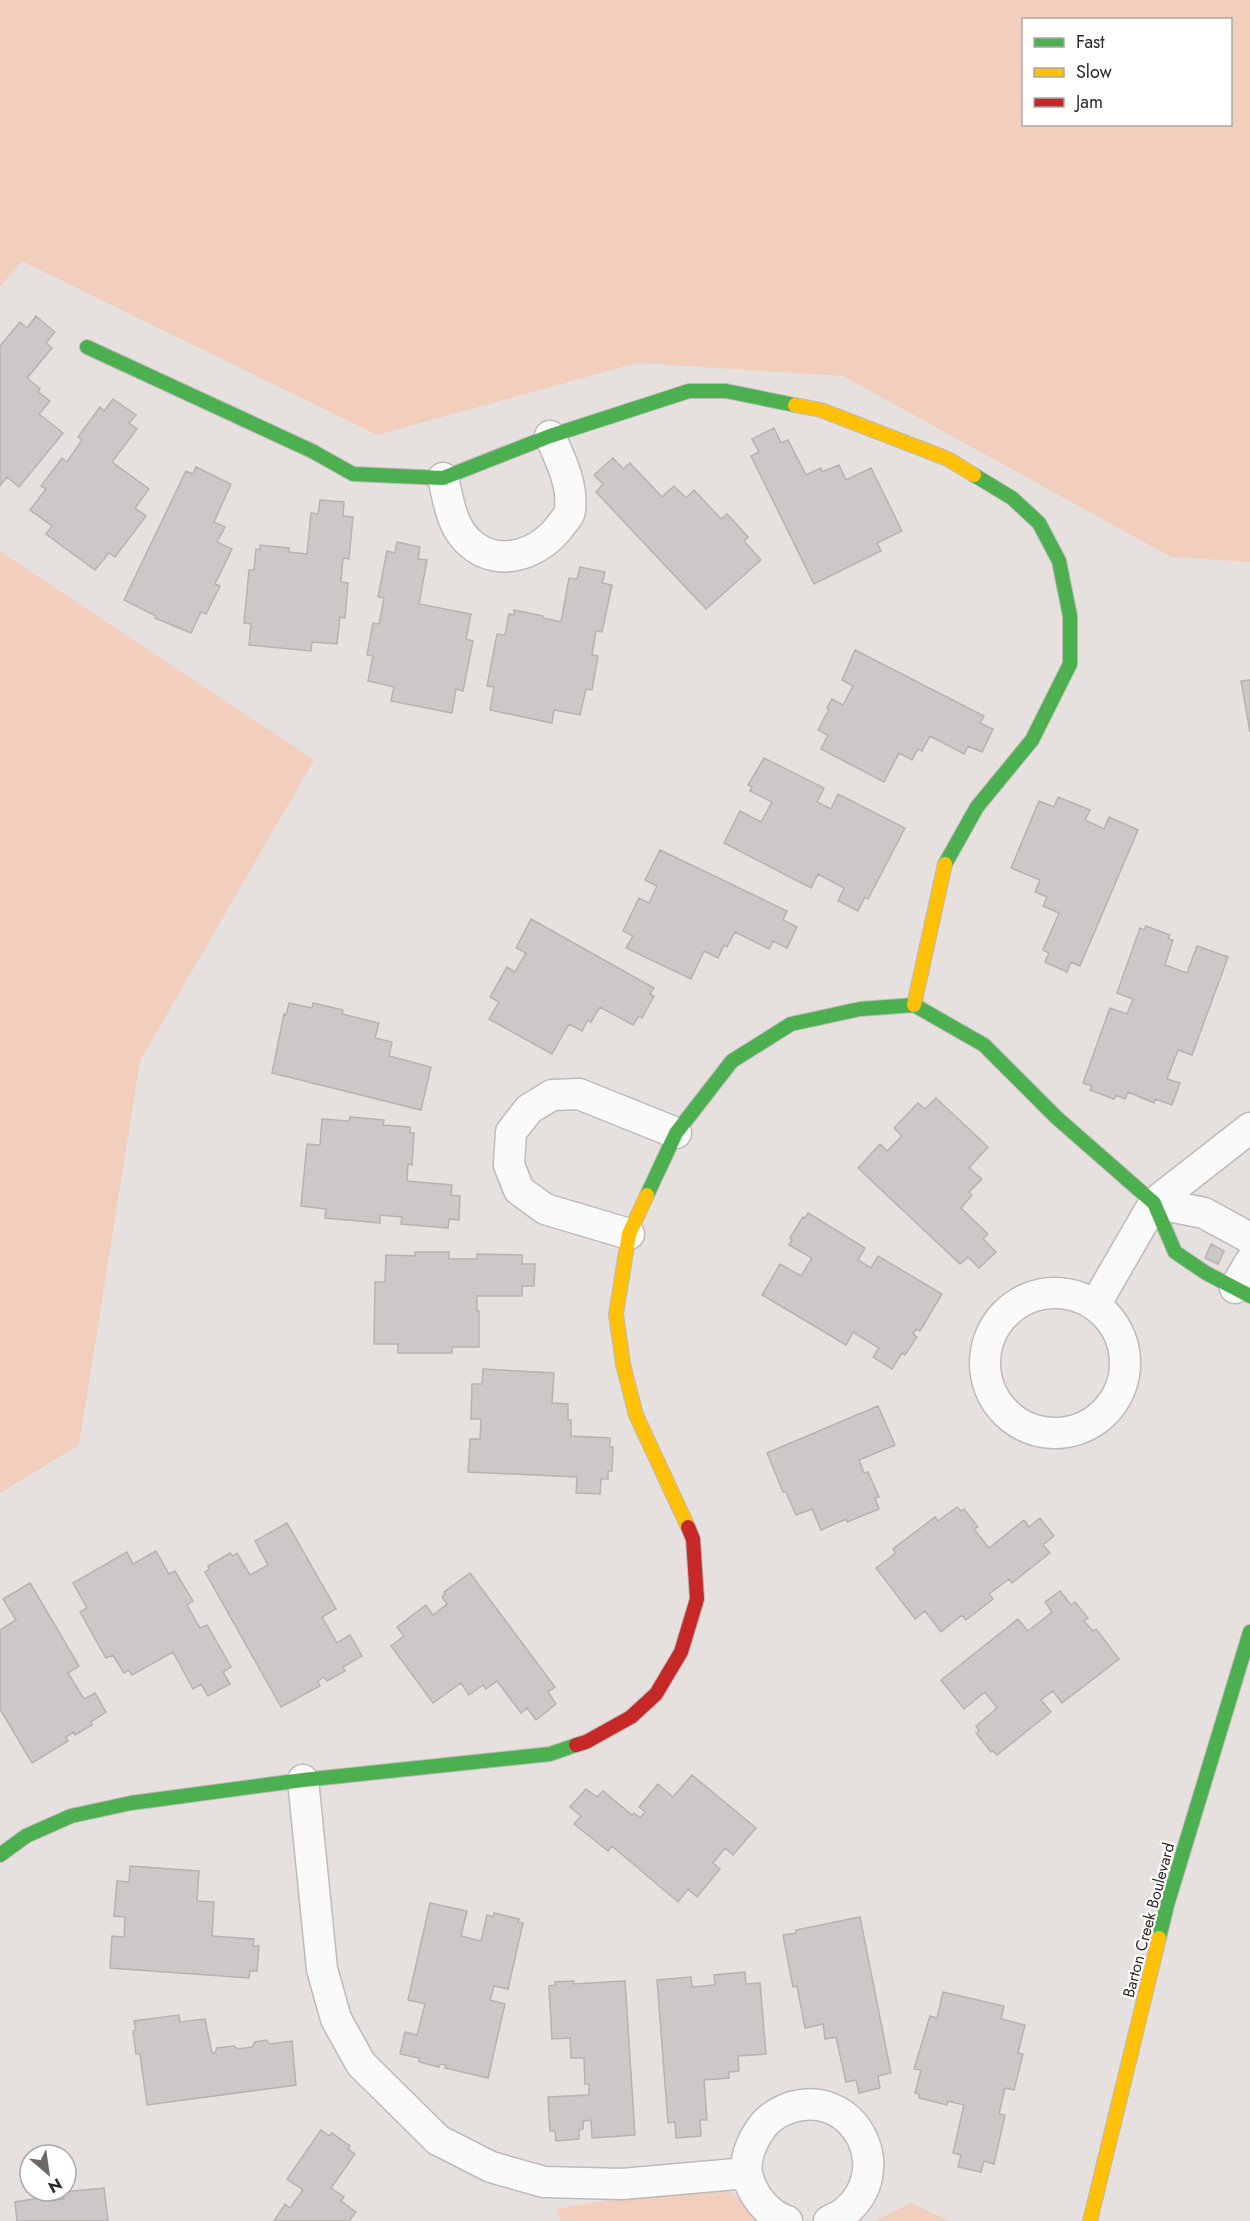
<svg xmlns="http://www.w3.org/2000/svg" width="1250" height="2221" viewBox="0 0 1250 2221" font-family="Jost,sans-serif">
  <rect width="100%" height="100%" fill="#e6e1df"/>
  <path fill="#f2cebd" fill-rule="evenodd" d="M 0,0 L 1250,0 L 1250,562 L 1171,557 L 843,376 L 637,363 L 377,435 L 22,261 L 0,287 ZM 1024,20 L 1230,20 L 1230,124 L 1024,124 Z
    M 0,551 L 314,760 L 140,1061 L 79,1445 L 0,1493 Z
    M 726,2188 L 764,2221 L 561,2221 L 556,2209 L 650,2193 Z
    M 911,2203 L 949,2221 L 875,2221 Z"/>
  <path fill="#ccc8c7" stroke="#b6b2b0" stroke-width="1.5" d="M 36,316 L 55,332 L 46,343 L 52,348 L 27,378 L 40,389 L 38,392 L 50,401 L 39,414 L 63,433 L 19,487 L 7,477 L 0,486 L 0,346 L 20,322 L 27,328 Z
    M 113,399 L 136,415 L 129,423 L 137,429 L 112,462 L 149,489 L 135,508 L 146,516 L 115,557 L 109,553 L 95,570 L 46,534 L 52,526 L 30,510 L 46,489 L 41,486 L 62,458 L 67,462 L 82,440 L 78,437 L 100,407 L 104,411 Z
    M 774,428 L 781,443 L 788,440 L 806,475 L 821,468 L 822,472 L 839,465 L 846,480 L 871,468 L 902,531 L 877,543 L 881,551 L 814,584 L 751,456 L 759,452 L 752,439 Z
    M 613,458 L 623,469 L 630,463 L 662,497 L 674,486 L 686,498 L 694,490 L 721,519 L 727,514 L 748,537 L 744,541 L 761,560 L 706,609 L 596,492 L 603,484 L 594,475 Z
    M 196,467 L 231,484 L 214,522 L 225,527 L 217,542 L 232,549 L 215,584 L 220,586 L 206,614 L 201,612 L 191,633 L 155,618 L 156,616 L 124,600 L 186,471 L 193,474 Z
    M 320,500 L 344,502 L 343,516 L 353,517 L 349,559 L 343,558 L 341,582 L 348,583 L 345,618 L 340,617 L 337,644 L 312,642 L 311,651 L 249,645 L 251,624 L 244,623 L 249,570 L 254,570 L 256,549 L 260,550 L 260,545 L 289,548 L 289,552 L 307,554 L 311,513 L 318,514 Z
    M 397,542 L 420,547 L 418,559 L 427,560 L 419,604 L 471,614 L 466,639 L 473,641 L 463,691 L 456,689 L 452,713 L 391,701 L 394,687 L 368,681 L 373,656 L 367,655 L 373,623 L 379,624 L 384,598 L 378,597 L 387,551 L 395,553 Z
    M 580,567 L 605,572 L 602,583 L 612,585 L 602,632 L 596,631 L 592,655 L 598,656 L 592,690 L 586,689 L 580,715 L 554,710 L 552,723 L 490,710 L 494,687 L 487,686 L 497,634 L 505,635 L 509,614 L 514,615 L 514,610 L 543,616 L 543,618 L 561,622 L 569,578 L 577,579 Z
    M 855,650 L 984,716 L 980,723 L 993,729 L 982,752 L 968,746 L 964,754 L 930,736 L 922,751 L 918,749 L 912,760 L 899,753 L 884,782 L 821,749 L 828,735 L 818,730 L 829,709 L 827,708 L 832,699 L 843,705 L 853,686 L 842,680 Z
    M 1250,680 L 1250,732 L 1241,681 Z
    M 764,758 L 824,788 L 817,802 L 831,809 L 838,794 L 905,828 L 868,899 L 865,897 L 858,911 L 838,901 L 844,888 L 818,874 L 811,888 L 724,843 L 740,811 L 761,822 L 772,802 L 750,791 L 752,787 L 748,785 Z
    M 1058,797 L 1090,810 L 1085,820 L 1104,829 L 1109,817 L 1138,830 L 1080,966 L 1071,962 L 1067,972 L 1045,962 L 1049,953 L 1043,950 L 1059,913 L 1043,906 L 1047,897 L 1035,892 L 1040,880 L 1011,868 L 1039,801 L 1054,807 Z
    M 660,850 L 787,911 L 783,920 L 797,927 L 787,948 L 773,941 L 769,949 L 735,932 L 727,947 L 724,945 L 718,958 L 704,951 L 691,979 L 626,948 L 633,936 L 623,931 L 639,898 L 649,903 L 657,886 L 645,880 Z
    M 531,919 L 654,988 L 650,994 L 654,996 L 642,1018 L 639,1016 L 633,1025 L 600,1007 L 591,1022 L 588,1020 L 582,1031 L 569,1024 L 552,1054 L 489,1019 L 499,1002 L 490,997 L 507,967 L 515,972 L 526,953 L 516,948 Z
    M 1146,926 L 1170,935 L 1168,939 L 1173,940 L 1165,965 L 1187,973 L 1197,946 L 1228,957 L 1192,1055 L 1178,1050 L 1167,1079 L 1180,1083 L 1172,1105 L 1155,1099 L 1154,1103 L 1128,1092 L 1125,1099 L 1116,1095 L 1114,1099 L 1090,1090 L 1092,1086 L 1083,1083 L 1110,1008 L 1127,1014 L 1133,999 L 1117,993 L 1140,928 L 1144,930 Z
    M 289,1003 L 312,1008 L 313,1003 L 343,1010 L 342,1014 L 379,1023 L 375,1038 L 392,1042 L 389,1056 L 431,1067 L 421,1110 L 272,1073 L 284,1014 L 286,1015 Z
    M 936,1098 L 988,1147 L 969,1168 L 982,1179 L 969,1192 L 972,1195 L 961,1208 L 988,1234 L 983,1239 L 996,1252 L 979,1268 L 968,1257 L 960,1264 L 858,1168 L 880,1144 L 887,1151 L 902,1136 L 894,1128 L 918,1103 L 925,1109 Z
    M 350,1117 L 384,1120 L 383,1125 L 410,1127 L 410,1133 L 414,1133 L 412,1165 L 408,1164 L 407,1181 L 452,1185 L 451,1195 L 460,1196 L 459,1220 L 449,1219 L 448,1228 L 401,1224 L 402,1217 L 380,1215 L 380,1223 L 325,1218 L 326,1209 L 301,1206 L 307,1144 L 320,1145 L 322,1119 L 349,1121 Z
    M 808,1213 L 865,1248 L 858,1260 L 871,1268 L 878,1256 L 942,1294 L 920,1331 L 916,1329 L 913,1334 L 917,1337 L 905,1355 L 902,1353 L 892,1369 L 873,1357 L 879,1348 L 853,1332 L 846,1345 L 762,1295 L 780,1264 L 801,1276 L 812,1258 L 789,1245 L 792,1240 L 790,1238 L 803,1217 L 805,1218 Z
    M 1211,1244 L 1224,1251 L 1218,1264 L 1205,1258 Z
    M 415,1252 L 449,1252 L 449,1259 L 477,1259 L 477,1254 L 522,1255 L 522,1264 L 535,1264 L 534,1286 L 522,1286 L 522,1296 L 477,1296 L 477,1311 L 479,1311 L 479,1347 L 452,1347 L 452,1353 L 398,1353 L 398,1344 L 374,1344 L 375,1282 L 385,1282 L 386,1255 L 415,1256 Z
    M 483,1369 L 554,1373 L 552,1403 L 568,1404 L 568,1420 L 571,1420 L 571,1436 L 610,1438 L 610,1447 L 613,1447 L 612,1471 L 608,1471 L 608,1479 L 601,1479 L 600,1494 L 576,1493 L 577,1477 L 468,1472 L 470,1439 L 480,1439 L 481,1419 L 471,1419 L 472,1384 L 482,1384 Z
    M 878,1406 L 895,1445 L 859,1460 L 864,1473 L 868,1472 L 879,1497 L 875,1498 L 879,1509 L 847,1522 L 846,1519 L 821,1530 L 812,1509 L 796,1515 L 786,1492 L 783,1492 L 767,1453 Z
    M 957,1507 L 961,1511 L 964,1509 L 978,1527 L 974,1529 L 989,1548 L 1024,1520 L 1029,1527 L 1040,1518 L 1054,1536 L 1043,1545 L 1050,1553 L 1012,1583 L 1009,1579 L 989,1594 L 993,1599 L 966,1620 L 962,1615 L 941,1632 L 925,1611 L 915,1619 L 876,1568 L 896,1553 L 893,1549 L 935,1517 L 938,1521 Z
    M 287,1523 L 336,1609 L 322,1617 L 337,1643 L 350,1635 L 362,1656 L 343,1667 L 345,1671 L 327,1681 L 324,1677 L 318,1681 L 320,1686 L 281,1707 L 205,1572 L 209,1569 L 208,1566 L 230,1553 L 233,1556 L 237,1553 L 250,1575 L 268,1565 L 255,1541 Z
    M 156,1551 L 169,1574 L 175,1571 L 193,1601 L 187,1605 L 200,1628 L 207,1625 L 231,1667 L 223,1672 L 230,1684 L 208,1696 L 201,1684 L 193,1689 L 173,1652 L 132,1675 L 129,1670 L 124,1673 L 113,1655 L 106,1658 L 80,1612 L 87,1608 L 73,1583 L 127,1552 L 133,1564 Z
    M 470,1573 L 555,1687 L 548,1692 L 556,1704 L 536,1720 L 527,1708 L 521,1713 L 497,1681 L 486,1689 L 483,1685 L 469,1695 L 461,1683 L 433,1703 L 391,1646 L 404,1636 L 397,1627 L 426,1605 L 433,1615 L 447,1604 L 442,1597 L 445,1594 L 444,1592 Z
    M 30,1583 L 79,1666 L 68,1673 L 84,1699 L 95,1693 L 106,1712 L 91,1722 L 92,1725 L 75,1735 L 74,1732 L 66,1737 L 68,1741 L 32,1763 L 0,1709 L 0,1630 L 16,1620 L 3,1599 Z
    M 1060,1591 L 1071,1605 L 1075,1602 L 1088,1618 L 1084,1621 L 1093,1631 L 1096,1629 L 1119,1659 L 1062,1703 L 1053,1691 L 1041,1700 L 1051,1712 L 997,1755 L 993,1751 L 991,1752 L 976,1733 L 979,1731 L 976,1726 L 997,1708 L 985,1692 L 964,1709 L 941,1680 L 1018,1619 L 1028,1631 L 1052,1612 L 1045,1602 Z
    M 692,1775 L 756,1828 L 733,1855 L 725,1848 L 713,1863 L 720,1869 L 697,1897 L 688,1889 L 678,1902 L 612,1846 L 608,1851 L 574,1824 L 581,1816 L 570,1807 L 586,1789 L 597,1797 L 603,1791 L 632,1815 L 634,1813 L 640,1818 L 645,1812 L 639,1807 L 658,1784 L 673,1797 Z
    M 130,1866 L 199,1871 L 197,1901 L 214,1902 L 212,1936 L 254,1939 L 253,1946 L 259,1946 L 257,1971 L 250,1971 L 249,1978 L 110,1968 L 112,1936 L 124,1937 L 125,1917 L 114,1916 L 117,1881 L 129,1882 Z
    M 430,1903 L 467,1911 L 461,1936 L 481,1941 L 487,1915 L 493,1917 L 494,1913 L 519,1919 L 518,1922 L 523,1923 L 508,1989 L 494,1986 L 490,2000 L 505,2004 L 488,2078 L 445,2068 L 446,2065 L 440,2064 L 439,2067 L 419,2062 L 419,2058 L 400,2054 L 405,2032 L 417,2035 L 425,2004 L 408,2000 Z
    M 860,1917 L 891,2073 L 878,2076 L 880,2088 L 859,2093 L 856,2080 L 846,2082 L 836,2037 L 825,2039 L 823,2024 L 805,2028 L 797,1986 L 793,1987 L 783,1935 L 796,1933 L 796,1930 Z
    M 745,1972 L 746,1984 L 760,1983 L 766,2054 L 738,2056 L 739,2071 L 729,2072 L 729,2078 L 704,2080 L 707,2120 L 700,2120 L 701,2136 L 676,2138 L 675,2122 L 668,2123 L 657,1980 L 691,1977 L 692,1987 L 715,1985 L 714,1975 Z
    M 574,1981 L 573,1984 L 625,1981 L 635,2135 L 592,2138 L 591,2120 L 583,2121 L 583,2129 L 579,2130 L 579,2139 L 556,2141 L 555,2131 L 550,2131 L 548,2097 L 589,2095 L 589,2084 L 585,2084 L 584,2058 L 571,2058 L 570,2038 L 552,2039 L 549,1986 L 556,1985 L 555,1982 Z
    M 943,1992 L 1004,2006 L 1001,2019 L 1025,2025 L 1018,2053 L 1023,2054 L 1014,2090 L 1005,2088 L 999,2114 L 1005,2115 L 994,2164 L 984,2161 L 981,2172 L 958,2167 L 961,2155 L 953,2153 L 964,2105 L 948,2101 L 947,2105 L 919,2098 L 919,2094 L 915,2093 L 921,2070 L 914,2069 L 930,2016 L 937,2018 Z
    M 179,2015 L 180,2022 L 205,2019 L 212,2053 L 215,2053 L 217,2048 L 234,2046 L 238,2049 L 252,2047 L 255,2042 L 266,2040 L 270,2044 L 292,2041 L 296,2085 L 147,2105 L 140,2054 L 136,2054 L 133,2031 L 136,2030 L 134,2021 Z
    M 321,2130 L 329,2136 L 332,2133 L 350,2146 L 348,2149 L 355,2154 L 331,2188 L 344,2197 L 341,2201 L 356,2212 L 349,2221 L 274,2221 L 285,2204 L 290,2208 L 303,2190 L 287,2179 Z
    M 104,2188 L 108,2221 L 17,2221 L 15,2202 L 34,2199 L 34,2195 L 54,2193 L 55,2200 L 64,2199 L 63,2192 Z"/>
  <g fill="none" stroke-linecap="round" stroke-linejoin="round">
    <g stroke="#bebab9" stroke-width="33">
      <path id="street" d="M 443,478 C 449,502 451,527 471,544 C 500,569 541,553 561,525 C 564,521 570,515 570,510 C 573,483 560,459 550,436
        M 1154,1203 L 1204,1213 L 1250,1238
        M 629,1234 L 545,1209 L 519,1190 L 509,1165 L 511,1132 L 529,1109 L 552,1095 L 579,1094 L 676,1133
        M 1235,1288 L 1250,1262
        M985 1363a70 70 0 1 1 140 0a70 70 0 1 1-140 0Z
        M 1095,1305 L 1154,1203 L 1250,1128
        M 303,1780 L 322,1969 L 336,2019 L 361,2064 L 438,2140 L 491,2167 L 544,2182 L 622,2184 L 747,2173
        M 787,2221 C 767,2214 752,2195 747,2174 C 744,2158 753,2139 762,2127 C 769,2117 780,2111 792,2107 C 856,2089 896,2171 845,2212 C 841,2216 834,2218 829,2221"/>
    </g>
    <g stroke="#bebab9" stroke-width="16">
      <path id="fast" d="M 87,347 L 312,451 L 353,474 L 443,478 L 550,436 L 689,391 L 726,391 L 795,405
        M 945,864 L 977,807 L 1032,740 L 1070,664 L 1070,616 L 1059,561 L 1039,523 L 1012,498 L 974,475
        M 647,1195 L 676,1133 L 732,1061 L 791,1024 L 860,1009 L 914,1005 L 984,1045 L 1057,1118 L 1154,1203 L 1175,1252 L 1206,1273 L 1250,1296
        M 0,1855 L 26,1836 L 71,1816 L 131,1803 L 303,1780 L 550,1754 L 576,1745
        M 1159,1938 L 1167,1905 L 1250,1632"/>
    </g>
    <g stroke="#bebab9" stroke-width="16">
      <path id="slow" d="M 795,405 L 821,410 L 948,459 L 974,475
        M 914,1005 L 945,864
        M 647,1195 L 629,1234 L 616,1314 L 623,1364 L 636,1415 L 688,1527
        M 1090,2221 L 1159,1938"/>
    </g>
    <g stroke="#bebab9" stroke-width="16">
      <path id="jam" d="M 576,1745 L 586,1742 L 631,1717 L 656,1694 L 681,1652 L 697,1599 L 693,1539 L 688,1527"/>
    </g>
    <use href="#street" stroke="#fbfafa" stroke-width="30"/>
    <use href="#fast" stroke="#4caf50" stroke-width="14"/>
    <use href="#slow" stroke="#ffc107" stroke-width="14"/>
    <use href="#jam" stroke="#c62828" stroke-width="14"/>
  </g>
  <g text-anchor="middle" stroke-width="4.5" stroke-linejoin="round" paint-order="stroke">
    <g font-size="16" fill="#2b2826" stroke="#fff">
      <text transform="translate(1148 1920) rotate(-75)" y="6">Barton Creek Boulevard</text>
    </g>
  </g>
  <rect x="1022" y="18" width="210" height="108" fill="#ffffff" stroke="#aaa9a8" stroke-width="1.5"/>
  <rect x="1034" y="38" width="30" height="9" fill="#4caf50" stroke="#aaa9a8" stroke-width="1.5"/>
  <text x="1076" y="48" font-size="18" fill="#2b2826">Fast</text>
  <rect x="1034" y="68" width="30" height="9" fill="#ffc107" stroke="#aaa9a8" stroke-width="1.5"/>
  <text x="1076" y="78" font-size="18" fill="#2b2826">Slow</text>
  <rect x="1034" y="98" width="30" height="9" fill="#c62828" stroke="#aaa9a8" stroke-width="1.5"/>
  <text x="1076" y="108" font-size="18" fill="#2b2826">Jam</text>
  <g transform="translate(48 2173) rotate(151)"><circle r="28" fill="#ffffff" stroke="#aaa9a8" stroke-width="1.5"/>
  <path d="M0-4.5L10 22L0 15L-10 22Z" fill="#6c6967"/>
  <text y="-9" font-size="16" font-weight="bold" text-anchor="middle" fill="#2b2826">N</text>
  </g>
</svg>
